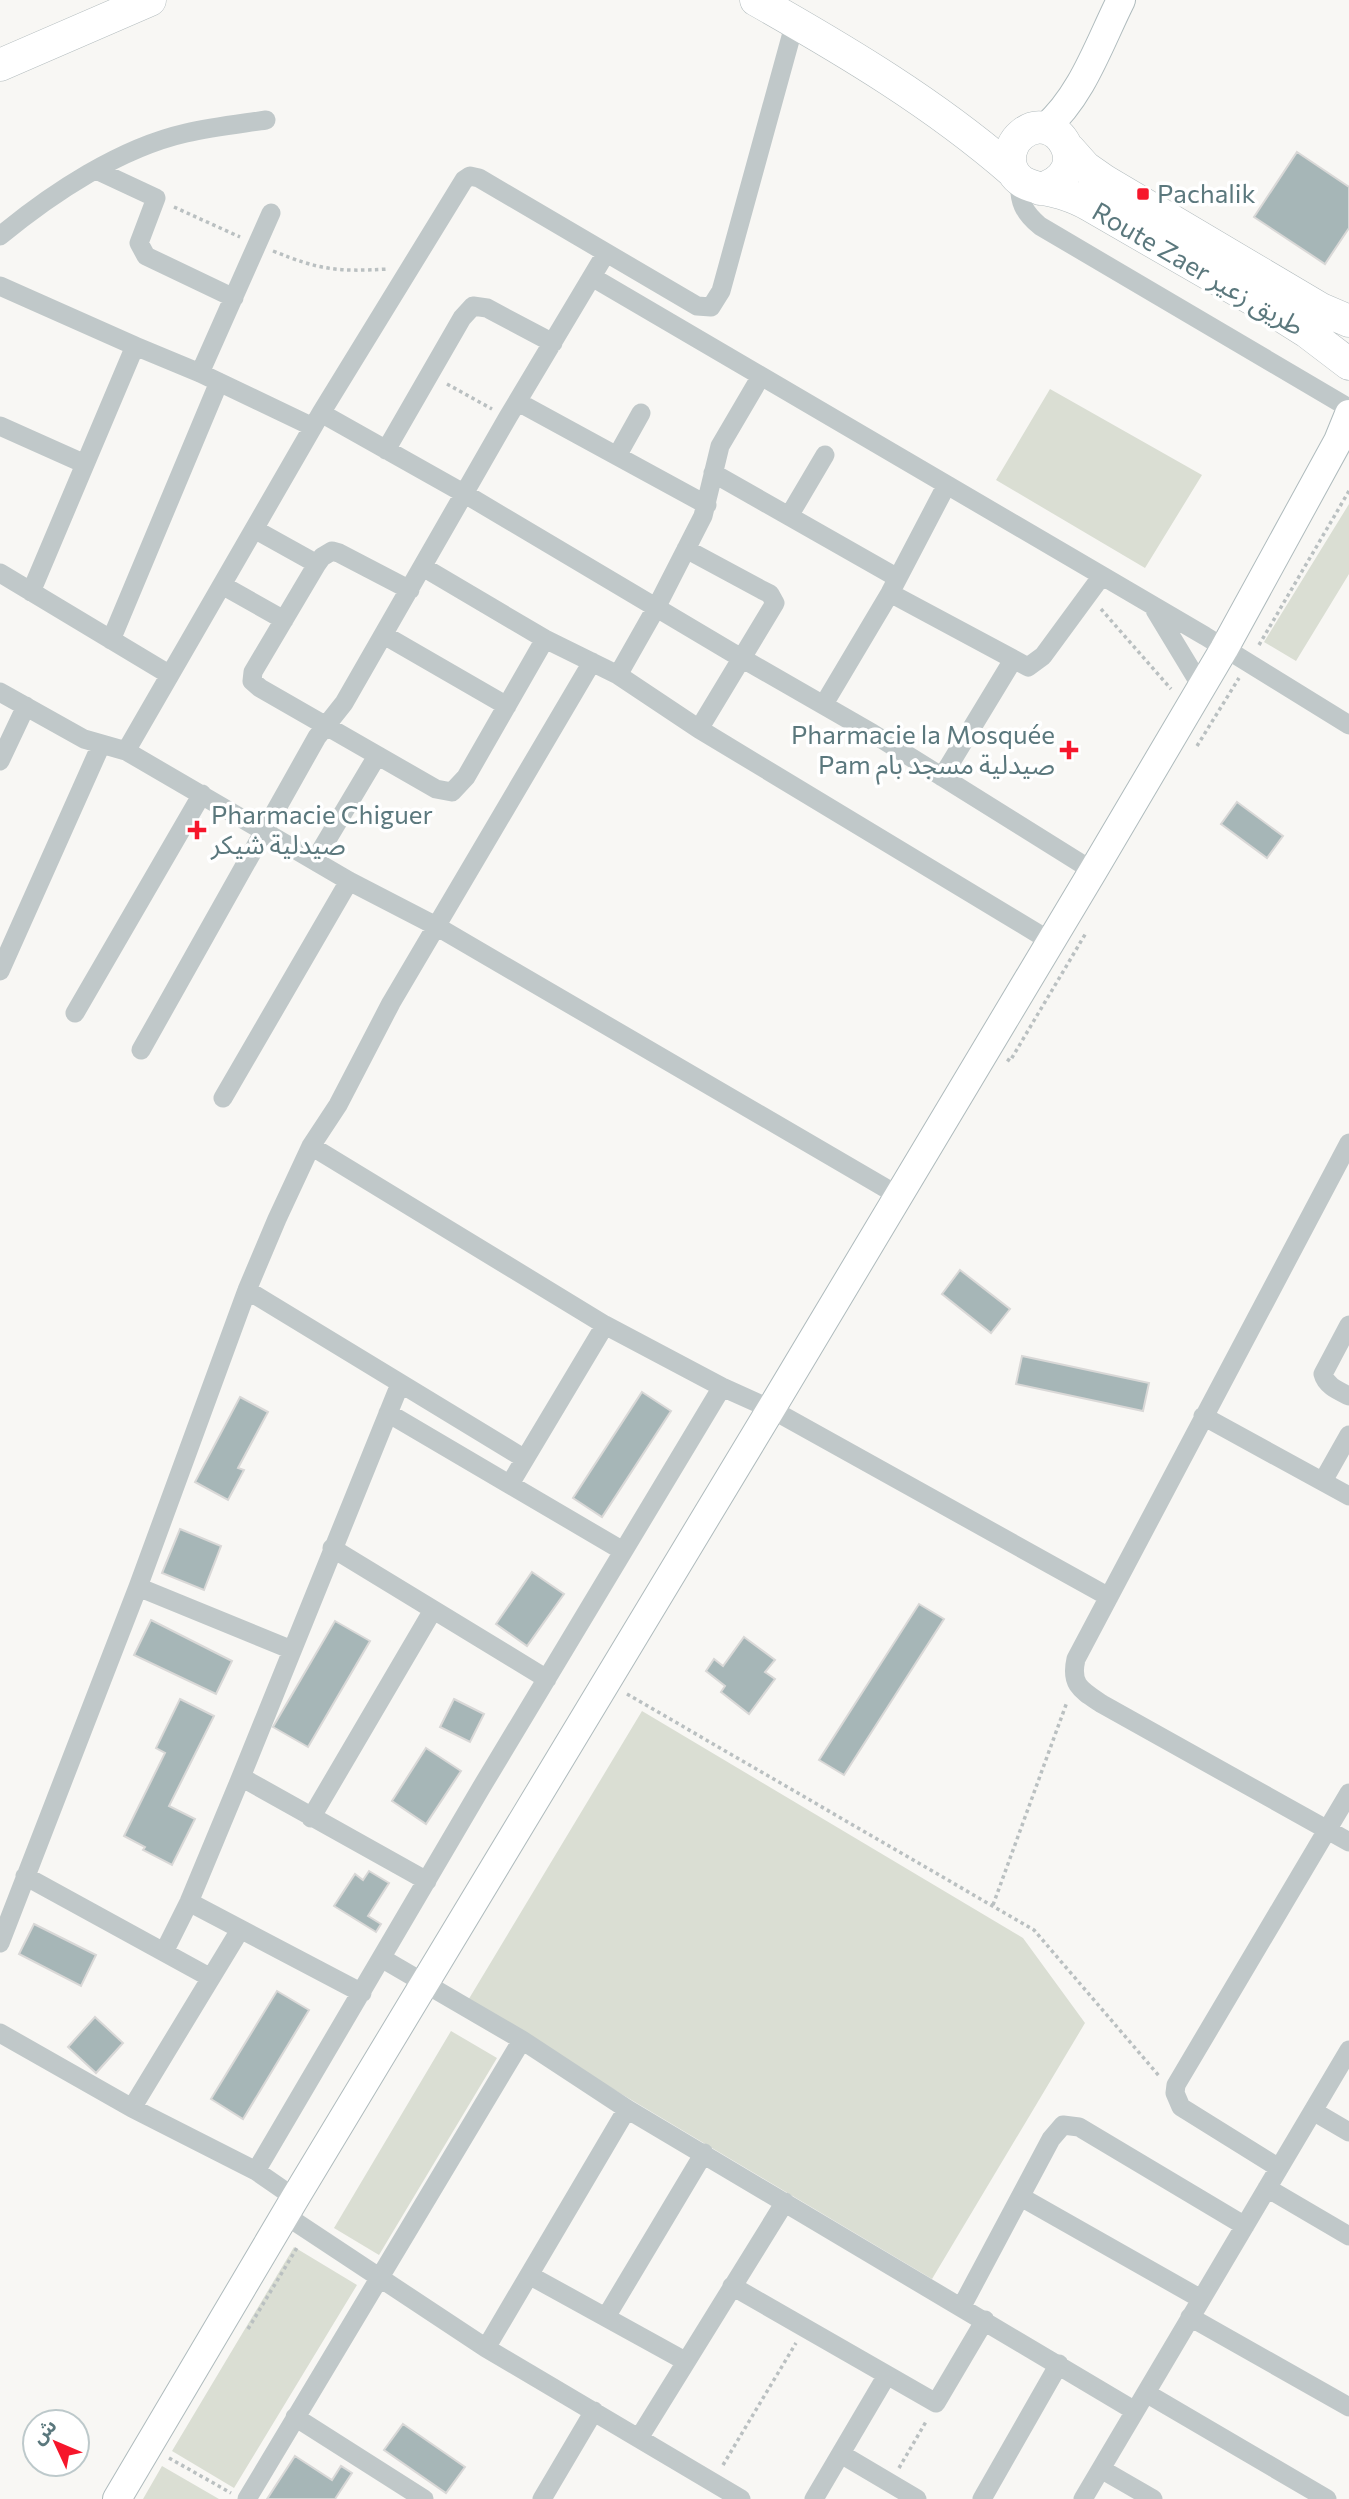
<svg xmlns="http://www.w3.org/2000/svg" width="1349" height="2499" viewBox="0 0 1349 2499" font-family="Commissioner,'Noto Sans Arabic',sans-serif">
  <rect width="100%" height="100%" fill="#f8f7f4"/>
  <path fill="#daded3" d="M 1050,389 L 1202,475 L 1145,568 L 996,480 Z
    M 1349,504 L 1349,574 L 1296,661 L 1264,642 Z
    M 642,1711 L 1023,1938 L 1085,2023 L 932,2279 L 467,2002 Z
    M 451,2031 L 497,2058 L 379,2255 L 334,2228 Z
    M 294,2247 L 357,2285 L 234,2488 L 172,2451 Z
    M 162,2466 L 219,2499 L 143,2499 Z"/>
  <path fill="#a6b6b7" stroke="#d9d8d7" stroke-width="2" d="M 1297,152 L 1349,187 L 1349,228 L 1325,264 L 1254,217 Z
    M 1237,802 L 1283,836 L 1267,858 L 1221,824 Z
    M 960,1270 L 1010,1309 L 991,1333 L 942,1294 Z
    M 1022,1356 L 1149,1383 L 1143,1411 L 1016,1384 Z
    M 642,1392 L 671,1411 L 602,1517 L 573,1498 Z
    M 240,1397 L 268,1412 L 238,1468 L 244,1470 L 228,1500 L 195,1482 Z
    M 180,1529 L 221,1546 L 204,1590 L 162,1573 Z
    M 532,1572 L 564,1594 L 527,1646 L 496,1624 Z
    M 919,1604 L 944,1619 L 844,1775 L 819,1760 Z
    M 151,1620 L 232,1661 L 216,1694 L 134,1655 Z
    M 335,1621 L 370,1641 L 308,1747 L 273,1727 Z
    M 744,1637 L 775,1660 L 765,1672 L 775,1679 L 749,1714 L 721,1692 L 725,1686 L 706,1671 L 714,1659 L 723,1666 Z
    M 180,1699 L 214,1716 L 169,1806 L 195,1819 L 172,1865 L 143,1850 L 145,1847 L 124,1836 L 165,1753 L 156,1748 Z
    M 454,1699 L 484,1714 L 470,1742 L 440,1727 Z
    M 426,1748 L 461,1771 L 426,1824 L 392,1801 Z
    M 369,1871 L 389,1883 L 368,1916 L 381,1924 L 376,1932 L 334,1906 L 355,1874 L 363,1880 Z
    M 34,1924 L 96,1955 L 81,1986 L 19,1954 Z
    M 277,1991 L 309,2010 L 243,2119 L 211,2099 Z
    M 95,2017 L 123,2043 L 96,2073 L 68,2047 Z
    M 403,2424 L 465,2467 L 446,2493 L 384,2450 Z
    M 295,2456 L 332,2480 L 341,2466 L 352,2473 L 335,2499 L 267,2499 Z"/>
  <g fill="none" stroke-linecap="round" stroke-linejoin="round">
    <g stroke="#afbbbd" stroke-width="30">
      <path id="secondary" d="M 1045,128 C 1082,96 1099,44 1121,0
        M 117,2499 L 295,2198 L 771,1409 L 1093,871 L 1224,649 L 1338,441 L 1349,414"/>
    </g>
    <g stroke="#b3bcbe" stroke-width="33">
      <path id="primary" d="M 756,0 C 846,51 935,104 1013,172
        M 0,65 L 150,0
        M 1069,149 L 1085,167 L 1105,181 L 1321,309 L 1349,321
        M 1040,189 C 1099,172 1055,105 1021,135 C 1014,141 1010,150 1010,159 C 1011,189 1043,187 1064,194 C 1073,197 1081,200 1089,205 L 1280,315 L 1307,332 L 1349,364"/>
    </g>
    <path stroke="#bac0c1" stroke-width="3.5" stroke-dasharray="3.5 3.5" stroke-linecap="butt" d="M 174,207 L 240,237
      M 273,251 C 320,270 337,272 388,269
      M 447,384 L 492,409
      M 1101,609 L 1171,689
      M 1259,645 L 1349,491
      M 1197,746 L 1239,678
      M 1007,1059 L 1010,1061 L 1086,933
      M 627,1694 L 1034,1930 L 1160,2077
      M 993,1905 L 1067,1702
      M 248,2329 L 298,2246
      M 169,2458 L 231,2493
      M 723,2465 L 796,2343
      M 899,2468 L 927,2420"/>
    <path stroke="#c0c8c9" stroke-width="19" d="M 96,170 L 156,198 L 139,243 L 146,256 L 234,298
      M 1020,180 C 1018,201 1024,213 1040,226 L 1349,408
      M 0,236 C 52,193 120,148 186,133 C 212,127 239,124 266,120
      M 592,277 L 1205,636 L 1349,725
      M 0,286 L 135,346
      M 200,373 L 271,213
      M 518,402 L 707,505
      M 321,413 L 465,494 L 731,652 L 872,733 L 1093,871
      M 0,426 L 85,464
      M 386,450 L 462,318 L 473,306 L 487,308 L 553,343
      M 617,456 L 641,413
      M 713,473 L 896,577
      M 789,516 L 825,455
      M 254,529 L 317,564
      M 686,549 L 762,590 L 770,594 L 775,603 L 699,729
      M 423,567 L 545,639 L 618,675 L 699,729 L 1050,941
      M 0,573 L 170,675
      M 222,585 L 284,620
      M 410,590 L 339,553 L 332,551 L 322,557 L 317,564 L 253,672 L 252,681 L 260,688 L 436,789 L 452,792 L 466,777 L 545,639
      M 31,592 L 135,346 L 200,373 L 313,427
      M 890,593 L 1028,667 L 1043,656 L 1101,577
      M 1155,610 L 1201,686
      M 384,635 L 507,706
      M 111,640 L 219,382
      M 618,675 L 656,608 L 703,516 L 720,446 L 761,376
      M 0,692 L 84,739 L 126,751 L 349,881 L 436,926 L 899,1196
      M 824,704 L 890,593 L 946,486
      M 126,751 L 321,413 L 464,180 L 470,176 L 479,178 L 697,306 L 711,307 L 721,291 L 795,22
      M 0,761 L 26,706
      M 942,777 L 1013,660
      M 315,860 L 377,756
      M 0,971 L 101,745
      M 75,1013 L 202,794
      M 141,1050 L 317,737 L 344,703 L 508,417 L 606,253
      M 223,1098 L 349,881
      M 1349,1143 L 1076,1659 C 1070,1685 1081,1690 1102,1704 L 1349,1842
      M 311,1146 L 605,1325 L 722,1387 L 771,1409 L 1109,1597
      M 247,1290 L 525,1459
      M 1349,1325 L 1323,1374 C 1326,1386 1339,1391 1349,1396
      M 388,1413 L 623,1551
      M 1203,1416 L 1349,1496
      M 1323,1481 L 1349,1435
      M 510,1484 L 605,1325
      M 332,1548 L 547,1679
      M 138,1587 L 292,1650
      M 241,1777 L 427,1881
      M 311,1818 L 433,1610
      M 25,1876 L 211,1978
      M 189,1902 L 362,1993
      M 0,1943 L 138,1587 L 247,1290 L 277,1219 L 311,1146 L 338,1105 L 391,1003 L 592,662
      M 164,1952 L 189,1902 L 241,1777 L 400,1384
      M 383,1959 L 522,2040 L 627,2109 L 1135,2411
      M 0,2033 L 132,2108 L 256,2171 L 295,2198
      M 132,2108 L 240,1930
      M 1313,2111 L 1349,2132
      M 1279,2168 L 1181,2107 L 1175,2093 L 1176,2085 L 1349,1793
      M 256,2171 L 481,1788 L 722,1387
      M 1267,2188 L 1349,2236
      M 1021,2197 L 1201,2299
      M 285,2215 L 486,2348 L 741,2499
      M 529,2275 L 685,2361
      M 732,2286 L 936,2403 L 985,2320
      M 962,2306 L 1051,2139 L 1063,2125 L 1079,2127 L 1245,2226
      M 606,2317 L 704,2153
      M 1190,2317 L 1349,2407
      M 486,2348 L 627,2109
      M 1146,2393 L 1327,2499
      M 295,2417 L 424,2499
      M 639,2438 L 785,2202
      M 841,2454 L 917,2499
      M 1101,2469 L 1153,2499
      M 247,2499 L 522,2040
      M 542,2499 L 594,2411
      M 814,2499 L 887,2375
      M 982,2499 L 1059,2364
      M 1083,2499 L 1349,2050"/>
    <use href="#secondary" stroke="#fff" stroke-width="28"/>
    <use href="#primary" stroke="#fff" stroke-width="32"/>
  </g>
  <g fill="#f6162b" stroke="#fff" stroke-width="2.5">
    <rect x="1136" y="187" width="14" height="14" rx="3.5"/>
    <path d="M1065.5 739.5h7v7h7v7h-7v7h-7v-7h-7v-7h7z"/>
    <path d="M193.5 819.5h7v7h7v7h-7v7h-7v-7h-7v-7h7z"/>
  </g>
  <g text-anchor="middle" stroke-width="7" stroke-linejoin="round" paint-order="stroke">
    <g font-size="26" fill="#5b787d" stroke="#fff" text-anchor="start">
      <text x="1157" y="203">Pachalik</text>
      <text x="1055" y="744" text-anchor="end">Pharmacie la Mosquée<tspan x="1055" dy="30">Pam صيدلية مسجد بام</tspan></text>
      <text x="211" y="824">Pharmacie Chiguer<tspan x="211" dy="30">صيدلية شيكر</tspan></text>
    </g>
    <g font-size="26" fill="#5b787d" stroke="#fff">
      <text transform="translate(1198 269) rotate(30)" y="9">Route Zaer طريق زعير</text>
    </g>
  </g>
  <g transform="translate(56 2443) rotate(314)"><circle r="33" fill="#ffffff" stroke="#bdc9cb" stroke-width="2"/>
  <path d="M0-5L12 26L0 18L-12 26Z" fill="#f6162b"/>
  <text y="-10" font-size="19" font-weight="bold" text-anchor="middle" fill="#5b787d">ش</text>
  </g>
</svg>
